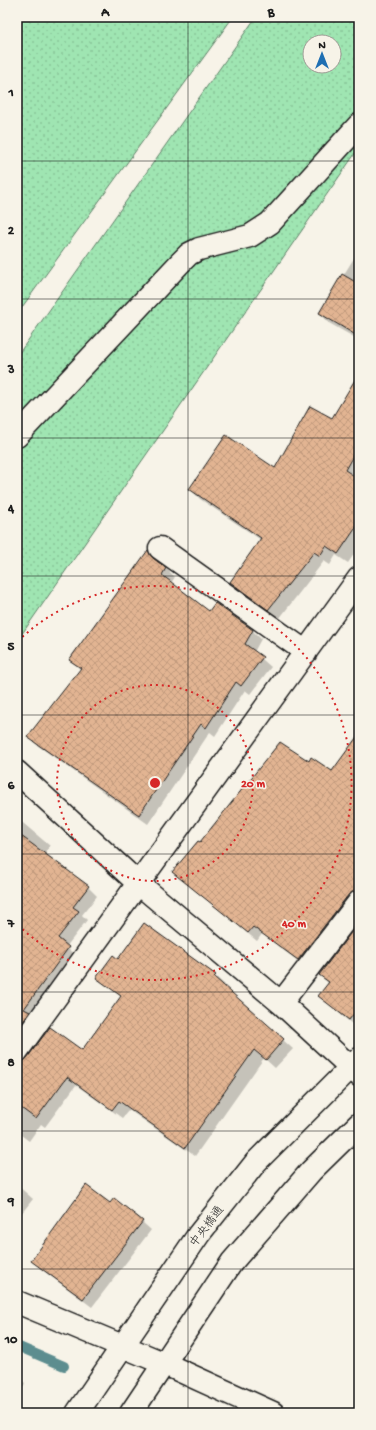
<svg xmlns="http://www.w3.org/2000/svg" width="376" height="1430" viewBox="0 0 376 1430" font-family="'Gochi Hand','Klee One',sans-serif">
  <defs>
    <pattern id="grass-dots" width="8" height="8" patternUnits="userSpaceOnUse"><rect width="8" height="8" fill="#9fe5b2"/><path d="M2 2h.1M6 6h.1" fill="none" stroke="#88c498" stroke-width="1.8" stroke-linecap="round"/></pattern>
    <pattern id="building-cross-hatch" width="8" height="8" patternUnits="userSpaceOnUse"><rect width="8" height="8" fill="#e2b492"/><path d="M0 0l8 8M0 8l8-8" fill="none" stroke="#c19a7d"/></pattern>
  </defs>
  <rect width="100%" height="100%" fill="#f7f3e8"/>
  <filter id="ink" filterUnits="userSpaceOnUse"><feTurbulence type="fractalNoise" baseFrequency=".025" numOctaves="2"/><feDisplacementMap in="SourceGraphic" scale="8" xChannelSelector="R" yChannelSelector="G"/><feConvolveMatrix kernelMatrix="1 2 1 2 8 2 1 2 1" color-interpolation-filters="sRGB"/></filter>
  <g filter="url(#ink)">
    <path fill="url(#grass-dots)" stroke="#5e8067" fill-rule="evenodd" d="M 17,17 L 233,17 L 17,314 Z
      M 256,17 L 359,17 L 359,148 L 17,641 L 17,356 ZM 310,42 L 334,42 L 334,66 L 310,66 Z"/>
    <path fill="#0003" d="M 359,250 L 359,340 L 329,323 L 320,313 Z
      M 359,375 L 359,547 L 348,563 L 336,555 L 330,565 L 324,561 L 279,619 L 240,592 L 231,582 L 261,540 L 200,499 L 190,489 L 275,469 L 332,419 Z
      M 148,552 L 175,577 L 171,583 L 209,612 L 252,630 L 261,639 L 254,652 L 271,667 L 250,694 L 245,690 L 215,736 L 210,732 L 148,824 L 37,745 L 28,737 L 81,670 L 70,660 Z
      M 359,801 L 359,883 L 349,897 L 356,905 L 307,968 L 262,934 L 257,941 L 173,872 L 200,843 Z
      M 17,818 L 50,846 L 44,854 L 88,887 L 97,896 L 82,915 L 87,920 L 66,947 L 77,957 L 27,1025 L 17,1018 Z
      M 359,924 L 359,1027 L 358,1029 L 319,996 L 329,984 L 320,975 Z
      M 118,960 L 215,976 L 225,985 L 223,986 L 293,1049 L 275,1068 L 264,1058 L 195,1156 L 129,1110 L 122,1118 L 76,1085 L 45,1127 L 41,1124 L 29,1141 L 17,1132 L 17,1086 L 82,1051 L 121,997 L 97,978 Z
      M 17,1185 L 33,1199 L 17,1219 Z
      M 111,1205 L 142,1222 L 151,1230 L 92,1307 L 41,1269 L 33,1261 Z
      M 17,1375 L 25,1383 L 17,1401 Z"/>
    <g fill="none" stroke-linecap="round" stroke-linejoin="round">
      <path stroke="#5c8d8f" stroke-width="10" d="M 17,1346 L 64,1366"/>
    </g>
    <path fill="url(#building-cross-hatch)" stroke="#1c1c1c" d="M 342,274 L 359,284 L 359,337 L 319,313 Z
      M 359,373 L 359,445 L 345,470 L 359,479 L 359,523 L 338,554 L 326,546 L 320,556 L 314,552 L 268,610 L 230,582 L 261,538 L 189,489 L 226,435 L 275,468 L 310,406 L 332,418 Z
      M 148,550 L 153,558 L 166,568 L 162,575 L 209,611 L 215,603 L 253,630 L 245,644 L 263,657 L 241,686 L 236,682 L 206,728 L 201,724 L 139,815 L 27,737 L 81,668 L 69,660 Z
      M 359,734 L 359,890 L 349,894 L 298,960 L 253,927 L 248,933 L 172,872 L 198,841 L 200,842 L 280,742 L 309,761 L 311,757 L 332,771 Z
      M 17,833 L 89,886 L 73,907 L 79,911 L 58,938 L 69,947 L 24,1009 L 30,1012 L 17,1030 Z
      M 359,922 L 359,1007 L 349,1020 L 318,996 L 329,982 L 319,975 Z
      M 144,923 L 216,975 L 214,977 L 284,1039 L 266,1060 L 254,1050 L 185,1148 L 119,1101 L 112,1110 L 67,1077 L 36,1119 L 17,1105 L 17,1063 L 22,1062 L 27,1058 L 50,1027 L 82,1050 L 121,996 L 96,978 L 113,955 L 118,959 Z
      M 86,1185 L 110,1203 L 114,1198 L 143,1221 L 83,1299 L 31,1261 Z"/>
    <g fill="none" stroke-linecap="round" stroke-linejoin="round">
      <g stroke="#1c1c1c" stroke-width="25">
        <path id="minor" d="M 17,436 L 180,263 L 189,254 L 199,249 L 250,236 L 270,223 L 359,125
          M 160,548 L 306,652
          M 17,772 L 139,884 L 281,1003 L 359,1075
          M 281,1003 L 359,902
          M 17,1051 L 359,578
          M 17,1302 L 163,1363 L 273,1413
          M 77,1413 L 199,1234 L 256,1162 L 359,1059
          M 131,1413 L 232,1262 L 311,1171 L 359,1124"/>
      </g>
      <use href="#minor" stroke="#f7f3e8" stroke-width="22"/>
    </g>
  </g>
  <path fill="none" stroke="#1c1c1c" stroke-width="1" stroke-opacity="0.55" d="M 188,17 L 188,1413M 17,161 L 359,161M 17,299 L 359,299M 17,438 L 359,438M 17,576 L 359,576M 17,715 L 359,715M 17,854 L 359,854M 17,992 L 359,992M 17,1131 L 359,1131M 17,1269 L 359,1269"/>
  <g fill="none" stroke="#d62828" stroke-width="2" stroke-dasharray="2 4">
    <circle cx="155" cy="783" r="98"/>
    <path d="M18 641A197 197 0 1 1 18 925"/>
  </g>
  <g text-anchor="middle" stroke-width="3" stroke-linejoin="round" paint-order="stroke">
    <g font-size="12" fill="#1c1c1c" stroke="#f7f3e8">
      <text transform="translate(206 1226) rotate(-53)" y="4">中央橋通</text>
    </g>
  </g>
  <circle cx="155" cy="783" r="6" fill="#d62828" stroke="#f7f3e8" stroke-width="2"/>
  <g font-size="12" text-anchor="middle" font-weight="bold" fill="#d62828" stroke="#f7f3e8" stroke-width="3" stroke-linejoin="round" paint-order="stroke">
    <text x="253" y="787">20 m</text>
    <text x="294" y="927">40 m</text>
  </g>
  <rect width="376" height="1430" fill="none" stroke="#f7f3e8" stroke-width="44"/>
  <g transform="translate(322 54)"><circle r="19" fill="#f7f3e8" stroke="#9f9d96"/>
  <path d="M0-3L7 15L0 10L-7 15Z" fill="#1f6fb2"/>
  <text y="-6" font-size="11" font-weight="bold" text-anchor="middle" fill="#1c1c1c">N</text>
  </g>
  <rect x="22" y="22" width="332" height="1386" fill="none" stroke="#1c1c1c" stroke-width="1.5"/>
  <g font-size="13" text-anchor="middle" font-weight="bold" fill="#1c1c1c">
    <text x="105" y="16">A</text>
    <text x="271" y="16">B</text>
    <text x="11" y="96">1</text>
    <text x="11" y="234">2</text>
    <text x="11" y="373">3</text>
    <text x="11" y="512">4</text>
    <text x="11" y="650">5</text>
    <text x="11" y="789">6</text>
    <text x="11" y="927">7</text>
    <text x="11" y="1066">8</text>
    <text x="11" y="1205">9</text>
    <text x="11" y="1343">10</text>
  </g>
</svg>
